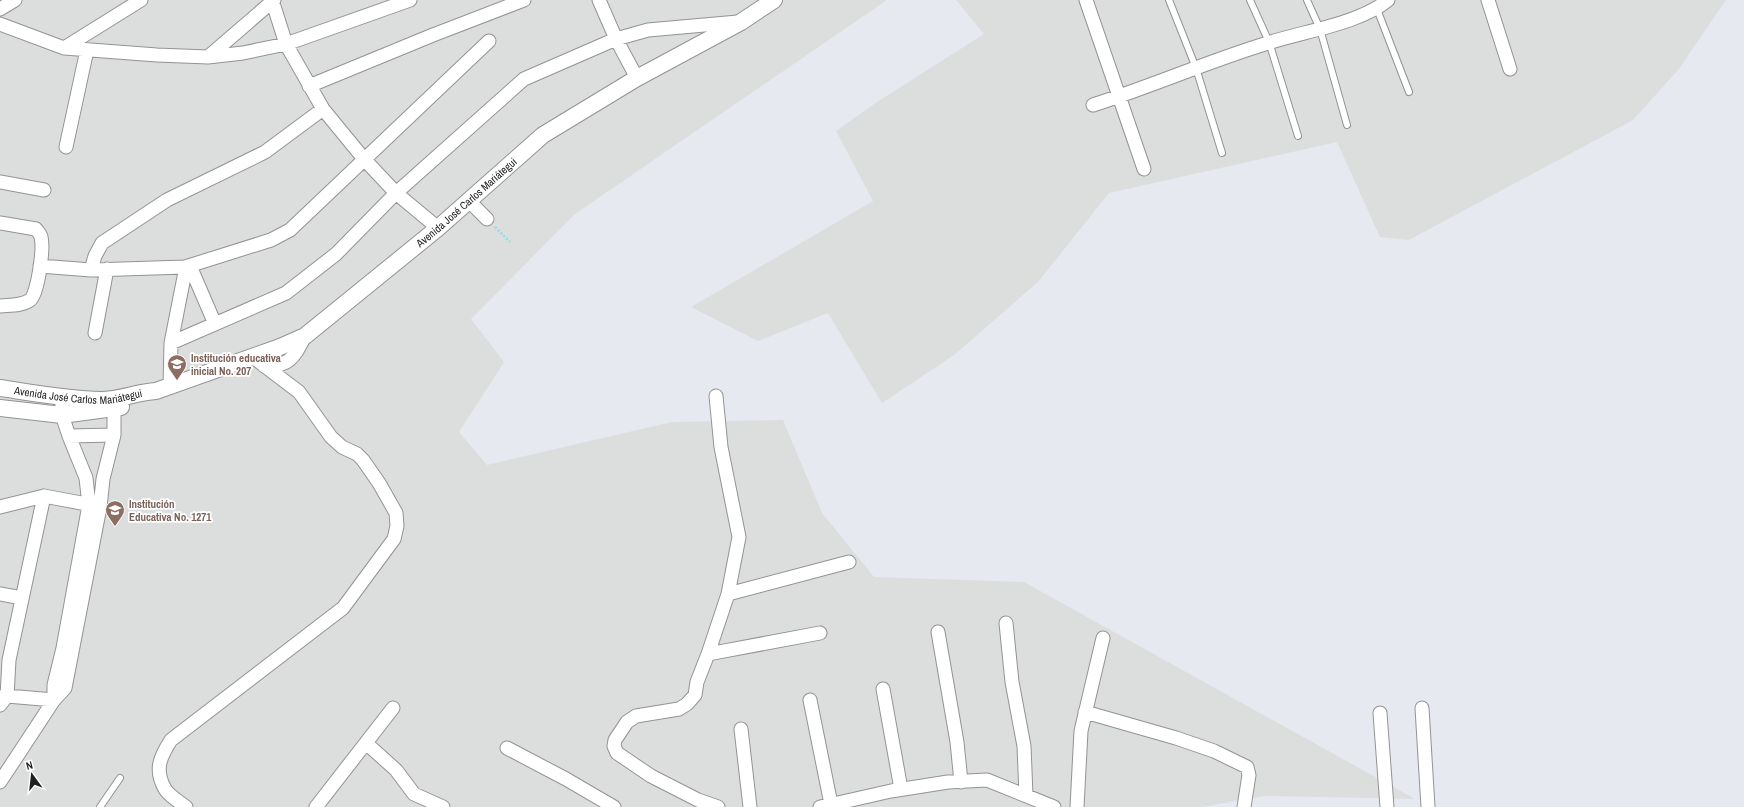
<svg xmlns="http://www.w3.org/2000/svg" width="1744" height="807" viewBox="0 0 1744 807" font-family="'Archivo Narrow',sans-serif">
  <rect width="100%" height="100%" fill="#e6e9ef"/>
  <path fill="#dcdddd" d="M 0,0 L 887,0 L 575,214 L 471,319 L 504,362 L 459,432 L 487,465 L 672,422 L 783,420 L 822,513 L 874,577 L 1024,582 L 1415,799 L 1264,796 L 1201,807 L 0,807 Z
    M 956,0 L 1726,0 L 1678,70 L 1633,120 L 1409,240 L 1380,237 L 1337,142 L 1109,193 L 1038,282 L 954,355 L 882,403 L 828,313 L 758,341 L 691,307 L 873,201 L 836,131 L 877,102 L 984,34 Z"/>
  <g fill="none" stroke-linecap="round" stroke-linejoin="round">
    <g stroke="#939393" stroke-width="8">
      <path id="service" d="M 1169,0 L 1196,68 L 1222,153
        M 1250,0 L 1269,42 L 1298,136
        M 1307,0 L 1320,29 L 1347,125
        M 1377,9 L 1409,92
        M 100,807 L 120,778"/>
    </g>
    <g stroke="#939393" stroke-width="15">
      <path id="minor" d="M 272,0 L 286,44 L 323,109 L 364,159 L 396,193 L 438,228
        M 599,0 L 616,39 L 637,78
        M 1086,0 L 1144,169
        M 1488,0 L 1510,69
        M 0,9 L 15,0
        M 0,24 L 64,48 L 157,55 L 208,57 L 243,53 L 286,44 L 410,0
        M 64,48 L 141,0
        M 208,57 L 274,0
        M 309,86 L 433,35 L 524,0
        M 1093,105 C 1152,86 1209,61 1268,43 C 1304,31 1359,24 1388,0
        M 66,147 L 87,50
        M 0,182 L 44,190
        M 469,201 L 487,219
        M 0,223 L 36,229 C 38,232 41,235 41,237 C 44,248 38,294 30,300 C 22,306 9,305 0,306
        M 40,266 L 91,270 L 185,267 L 271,240 L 290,230 L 489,41
        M 190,266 L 215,324
        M 91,270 L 95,256 L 102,243 L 167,200 L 265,152 L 323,109
        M 95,333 L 107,269
        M 171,343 L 286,293 L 336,254 L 396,193 L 524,79 L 616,39 L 648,30 L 738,22
        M 264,366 C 290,367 294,357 305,336
        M 170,386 L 171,343 L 186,267
        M 716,396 L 721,447 L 739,537 L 728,594 L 708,654 L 697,682 L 695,695 L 687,704 L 679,709 L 636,716 L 627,722 L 615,740 L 614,746 L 617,753 L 651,776 L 698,800 L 718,807
        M 69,436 L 114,435
        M 0,507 L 44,496 L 97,506
        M 0,594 L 22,598
        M 728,594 L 849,562
        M 1006,623 L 1012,682 L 1024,746 L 1026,795
        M 938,632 L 957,742 L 961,782
        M 708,654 L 820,633
        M 883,689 L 901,789
        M 0,697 L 7,696 L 54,700
        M 54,700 L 54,685 L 63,648 L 89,505 L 86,478 L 69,436 L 62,415 L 62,398
        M 810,700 L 831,804
        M 0,705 L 7,696 L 9,660 L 44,496
        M 1422,708 L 1428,807
        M 1085,712 L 1176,738 L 1214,751 L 1247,767 L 1249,775 L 1244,807
        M 1380,713 L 1387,807
        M 741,729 L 750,807
        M 366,743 L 396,770 L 414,794 L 443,807
        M 507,748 L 566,779 L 614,807
        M 0,782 L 54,700 L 65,688 L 100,507 L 103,479 L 114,435 L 114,399
        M 186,807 C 180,802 169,796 165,789 C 154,770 160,757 171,740 L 343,608 L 394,539 L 397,526 L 396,513 L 379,483 L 363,460 L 357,454 L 342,447 L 331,437 L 299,392 L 253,357
        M 316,807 L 393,708
        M 820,807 L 891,791 L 948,782 L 987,780 L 1054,807
        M 1077,807 L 1081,731 L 1103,638"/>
    </g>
    <g stroke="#939393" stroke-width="18">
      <g id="tertiary">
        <path id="s1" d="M 0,388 C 34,393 67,399 101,400 C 120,400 137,392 156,391 L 280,347 L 305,336 L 438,228 L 543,135 L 637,78 L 741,22 L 774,0"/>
        <path d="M 0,408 L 62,415 L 121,407"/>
      </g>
    </g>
    <path stroke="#7ae8ec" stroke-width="2.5" stroke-dasharray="2 2" stroke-linecap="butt" d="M 495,227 L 510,242"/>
    <use href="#service" stroke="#fff" stroke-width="6"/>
    <use href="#minor" stroke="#fff" stroke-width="13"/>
    <use href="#tertiary" stroke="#fff" stroke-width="16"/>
  </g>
  <defs>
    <g id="school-pin" transform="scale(1)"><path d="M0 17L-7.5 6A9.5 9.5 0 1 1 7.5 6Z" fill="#8d6e63" stroke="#fff"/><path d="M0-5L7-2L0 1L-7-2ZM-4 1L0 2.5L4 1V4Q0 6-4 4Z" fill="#fff"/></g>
  </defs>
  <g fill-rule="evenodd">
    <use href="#school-pin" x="177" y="364"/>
    <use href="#school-pin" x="115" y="510"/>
  </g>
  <g text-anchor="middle" stroke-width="3.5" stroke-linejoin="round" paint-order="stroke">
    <g font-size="11" fill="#1f1f1f" stroke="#fff">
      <text dy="4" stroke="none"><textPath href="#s1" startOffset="526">Avenida José Carlos Mariátegui</textPath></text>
      <text dy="4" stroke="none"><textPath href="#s1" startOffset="79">Avenida José Carlos Mariátegui</textPath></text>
    </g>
    <g font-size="11" font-weight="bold" fill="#785e54" stroke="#fff" text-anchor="start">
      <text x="191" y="362">Institución educativa<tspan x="191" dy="13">inicial No. 207</tspan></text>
      <text x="129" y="508">Institución<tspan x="129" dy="13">Educativa No. 1271</tspan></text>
    </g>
  </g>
  <g transform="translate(32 775) rotate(345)" stroke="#ffffff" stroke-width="3" paint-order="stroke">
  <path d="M0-3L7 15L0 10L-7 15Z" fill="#1f1f1f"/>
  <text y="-6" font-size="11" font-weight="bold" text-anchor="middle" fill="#1f1f1f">N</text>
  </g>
</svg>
